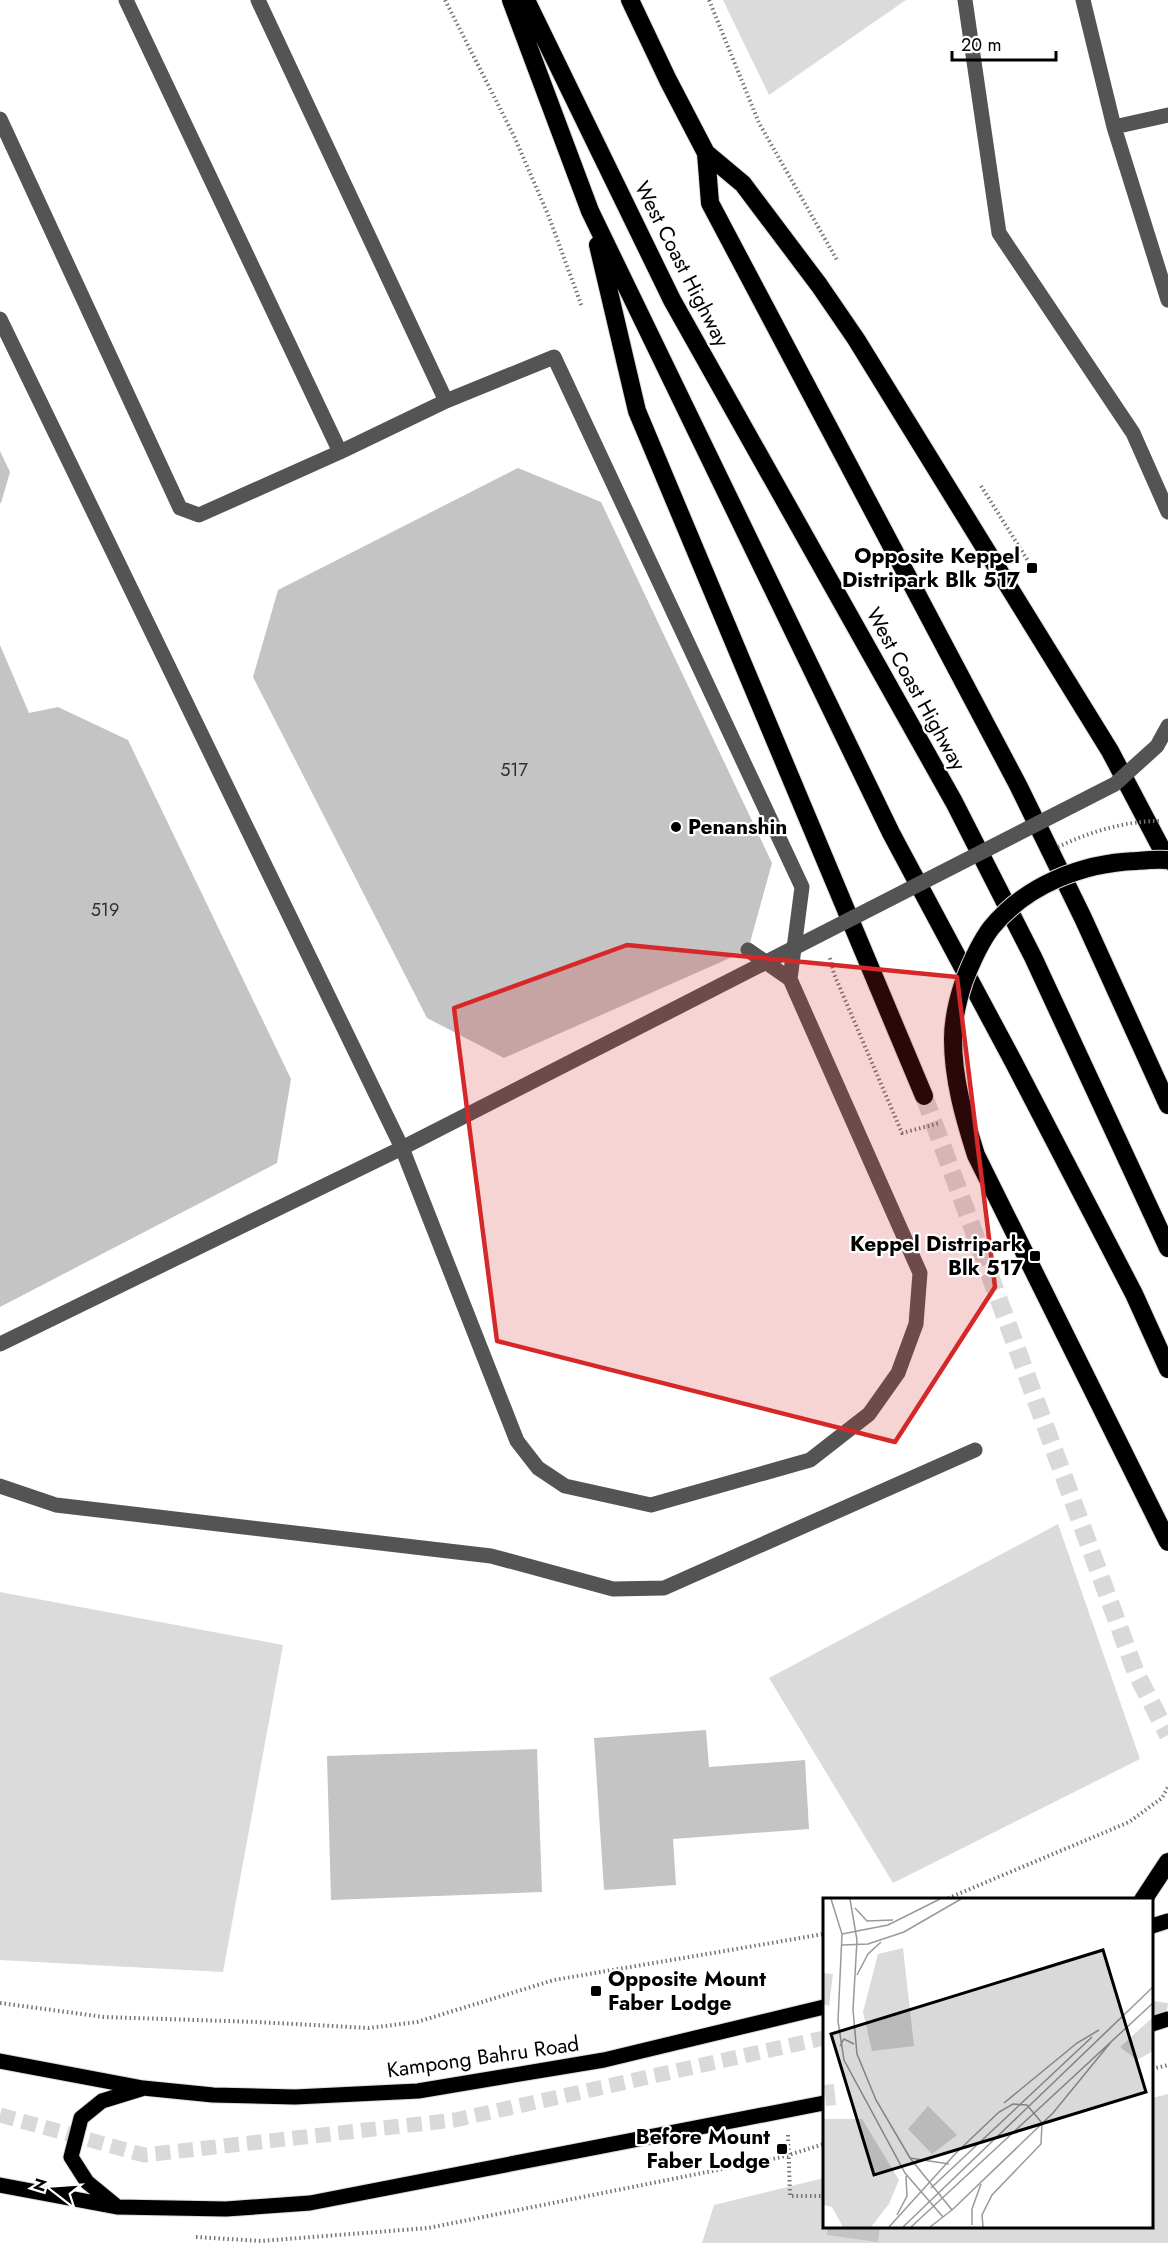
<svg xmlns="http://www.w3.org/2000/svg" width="1168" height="2243" viewBox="0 0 1168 2243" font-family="Jost,sans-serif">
  <rect width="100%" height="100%" fill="#fff"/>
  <path fill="#dbdbdb" d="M 723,0 L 906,0 L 769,95 Z
    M 1058,1524 L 1140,1759 L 893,1883 L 769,1678 Z
    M 0,1592 L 283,1645 L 223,1972 L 0,1960 Z
    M 1168,2094 L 1168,2243 L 702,2243 L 714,2205 L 824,2178 L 824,2226 L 1152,2226 L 1152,2098 Z"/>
  <path fill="#c4c4c4" d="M 0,451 L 10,472 L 1,503 L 0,503 Z
    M 518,468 L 601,502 L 772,863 L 748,950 L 504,1058 L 427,1018 L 253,677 L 278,590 Z
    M 0,645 L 29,713 L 58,707 L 128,740 L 291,1079 L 277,1163 L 0,1307 Z
    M 706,1730 L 709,1767 L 805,1760 L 809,1829 L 673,1839 L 676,1885 L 604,1890 L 594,1738 Z
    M 537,1749 L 542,1892 L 331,1900 L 327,1756 Z
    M 828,2226 L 880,2226 L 878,2242 L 827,2235 Z"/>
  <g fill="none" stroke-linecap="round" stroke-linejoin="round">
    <path stroke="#d9d9d9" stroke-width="15" stroke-dasharray="15 8" stroke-linecap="butt" d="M 1152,2008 L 1168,2011
      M 0,2115 L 144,2155 L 455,2120 L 824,2038"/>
    <path stroke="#d9d9d9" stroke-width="18" stroke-dasharray="18 9" stroke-linecap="butt" d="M 924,1096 L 1136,1673 L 1168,1735"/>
    <g stroke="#dbdbdb" stroke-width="17">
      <path id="major" d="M 1152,1926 L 1168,1921
        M 1152,2024 L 1168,2019
        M 0,2061 L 143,2088 L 213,2095 L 295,2097 L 418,2091 L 604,2060 L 824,2007
        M 0,2185 L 117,2207 L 226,2209 L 310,2203 L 824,2103
        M 115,2205 L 87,2182 L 71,2157 L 81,2118 L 102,2101 L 141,2089"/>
    </g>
    <g stroke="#dbdbdb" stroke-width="20">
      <path id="highway" d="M 511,0 L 590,211 L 891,833 L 1013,1061 L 1134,1294 L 1168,1369
        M 526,0 L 672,300 L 954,802 L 1033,957 L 1168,1248
        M 630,0 L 668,80 L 706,153 L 710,203 L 1018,785 L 1083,918 L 1168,1105
        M 706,153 L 743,184 L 819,285 L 856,339 L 1110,751 L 1168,861
        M 598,245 L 637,411 L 924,1096
        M 1143,1900 L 1168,1862"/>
    </g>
    <path stroke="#767676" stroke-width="4" stroke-dasharray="1.5 3" stroke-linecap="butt" d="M 445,0 L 514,136 L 549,217 L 582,307
      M 709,0 L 759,123 L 837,260
      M 981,486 L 1030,564
      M 830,958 L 834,974 L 902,1133 L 940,1123
      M 944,1900 L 1129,1822 L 1162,1798 L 1168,1787
      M 0,2003 L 104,2017 L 257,2022 L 369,2028 L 417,2022 L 554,1980 L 824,1934
      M 1152,2069 L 1168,2065
      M 788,2135 L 790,2196 L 824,2196
      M 196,2237 L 261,2241 L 428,2228 L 782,2157 L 824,2144"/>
    <path stroke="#545454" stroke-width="15" d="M 126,0 L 340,452
      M 258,0 L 446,401
      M 965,0 L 999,233 L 1133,433 L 1168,512
      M 1083,0 L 1114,127 L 1168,300
      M 0,119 L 180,508 L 199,515 L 340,452 L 446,401 L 554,357 L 802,887 L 790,979
      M 1114,127 L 1168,115
      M 0,319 L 402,1148 L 517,1441 L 538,1468 L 565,1486 L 651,1505 L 810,1460 L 869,1414 L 898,1373 L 916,1324 L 920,1273 L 790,979 L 748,950
      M 0,1344 L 402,1148
      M 0,1486 L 56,1505 L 491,1556 L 613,1589 L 664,1588 L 975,1450"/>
    <use href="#major" stroke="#000" stroke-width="15"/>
    <use href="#highway" stroke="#000" stroke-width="18"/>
    <g stroke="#dbdbdb" stroke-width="20" stroke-linecap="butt">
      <path id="highway-bridge" d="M 1168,860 C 1157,859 1147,860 1136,861 C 1082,863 1026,885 991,928 C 979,944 971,963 964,981 C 958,999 953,1020 953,1039 C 953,1079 964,1117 976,1155 L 1168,1542"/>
    </g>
    <path stroke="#767676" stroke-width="4" stroke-dasharray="1.5 3" stroke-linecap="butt" d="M 1058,847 C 1089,832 1125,821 1159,821"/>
    <path stroke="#545454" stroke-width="15" d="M 402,1148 L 1115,784 L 1157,746 L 1168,726"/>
    <use href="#highway-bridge" stroke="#000" stroke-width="18"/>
  </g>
  <path fill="#d62828" fill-opacity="0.2" stroke="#d62828" stroke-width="4.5" stroke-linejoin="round" d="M 627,945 L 957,977 L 995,1287 L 895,1442 L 497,1341 L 454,1008 Z"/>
  <g fill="#000" stroke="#fff" stroke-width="2">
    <rect x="1026" y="562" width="12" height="12" rx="3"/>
    <circle cx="676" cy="827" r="6"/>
    <rect x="1029" y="1250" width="12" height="12" rx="3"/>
    <rect x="590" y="1985" width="12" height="12" rx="3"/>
    <rect x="776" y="2143" width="12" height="12" rx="3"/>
  </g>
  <g text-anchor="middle" stroke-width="4.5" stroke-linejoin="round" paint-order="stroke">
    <g font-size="18" fill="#313131">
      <text x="514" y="776">517</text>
      <text x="105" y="916">519</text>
    </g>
    <g font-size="21" fill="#000" stroke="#fff">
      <text transform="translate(682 264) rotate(63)" y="7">West Coast Highway</text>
      <text transform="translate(916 689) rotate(61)" y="7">West Coast Highway</text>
      <text transform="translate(483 2057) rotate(-8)" y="7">Kampong Bahru Road</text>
    </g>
    <g font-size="21" font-weight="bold" fill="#000" stroke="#fff" text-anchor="end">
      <text x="1020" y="563">Opposite Keppel<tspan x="1020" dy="24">Distripark Blk 517</tspan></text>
      <text x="688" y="834" text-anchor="start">Penanshin</text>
      <text x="1023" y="1251">Keppel Distripark<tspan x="1023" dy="24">Blk 517</tspan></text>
      <text x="608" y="1986" text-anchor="start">Opposite Mount<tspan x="608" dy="24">Faber Lodge</tspan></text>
      <text x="770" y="2144">Before Mount<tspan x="770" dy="24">Faber Lodge</tspan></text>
    </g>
  </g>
  <g transform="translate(823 1898)">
    <rect width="330" height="330" fill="#fff"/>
    <path d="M 80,50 L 91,148 L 49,153 L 40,114 L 55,56 ZM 0,75 L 10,76 L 6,108 L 0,106 ZM 330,119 L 330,153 L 314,162 L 297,149 ZM 11,186 L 13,207 L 3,208 L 1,187 ZM 105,208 L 134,237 L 109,256 L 85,231 ZM 0,221 L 39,221 L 76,282 L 66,306 L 48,329 L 20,329 L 9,309 L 0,307 Z" fill="#dbdbdb"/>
    <path fill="none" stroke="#999" stroke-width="1.5" d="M 8,1 L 19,36 L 15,123 L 21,162 L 82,275 L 120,319M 27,1 L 34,42 L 30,112 L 34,156 L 53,202 L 87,260 L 129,312 L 107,329M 32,10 L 44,23 L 70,22M 19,36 L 65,27 L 117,1M 19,47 L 45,46 L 81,34 L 138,1M 34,77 L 45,56 L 58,44M 17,148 L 21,141 L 31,146M 181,205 L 254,145 L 276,132M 87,260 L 126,266M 108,290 L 269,139M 129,312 L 230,215 L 288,144M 74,317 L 84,298 L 83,278M 149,327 L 149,311 L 158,286M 66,329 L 133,255 L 176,214 L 190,206 L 204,207 L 219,225 L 218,246 L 169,297 L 159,317 L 160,329M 80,329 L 330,89M 88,329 L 330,105"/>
    <path fill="#000" fill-opacity="0.15" stroke="#000" stroke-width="3" d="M 280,52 L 323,194 L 51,277 L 8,136 Z"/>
    <rect width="330" height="330" fill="none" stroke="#000" stroke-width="3"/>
  </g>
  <g transform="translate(54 2189) rotate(287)" stroke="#ffffff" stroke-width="4.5" paint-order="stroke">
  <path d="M0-4.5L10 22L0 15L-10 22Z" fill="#000000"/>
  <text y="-9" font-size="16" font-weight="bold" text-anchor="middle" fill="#000000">N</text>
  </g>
  <path d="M952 51v9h104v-9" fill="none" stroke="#000000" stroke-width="3"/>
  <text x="961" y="51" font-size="18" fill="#000000" stroke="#ffffff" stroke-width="4.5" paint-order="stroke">20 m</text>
</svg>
